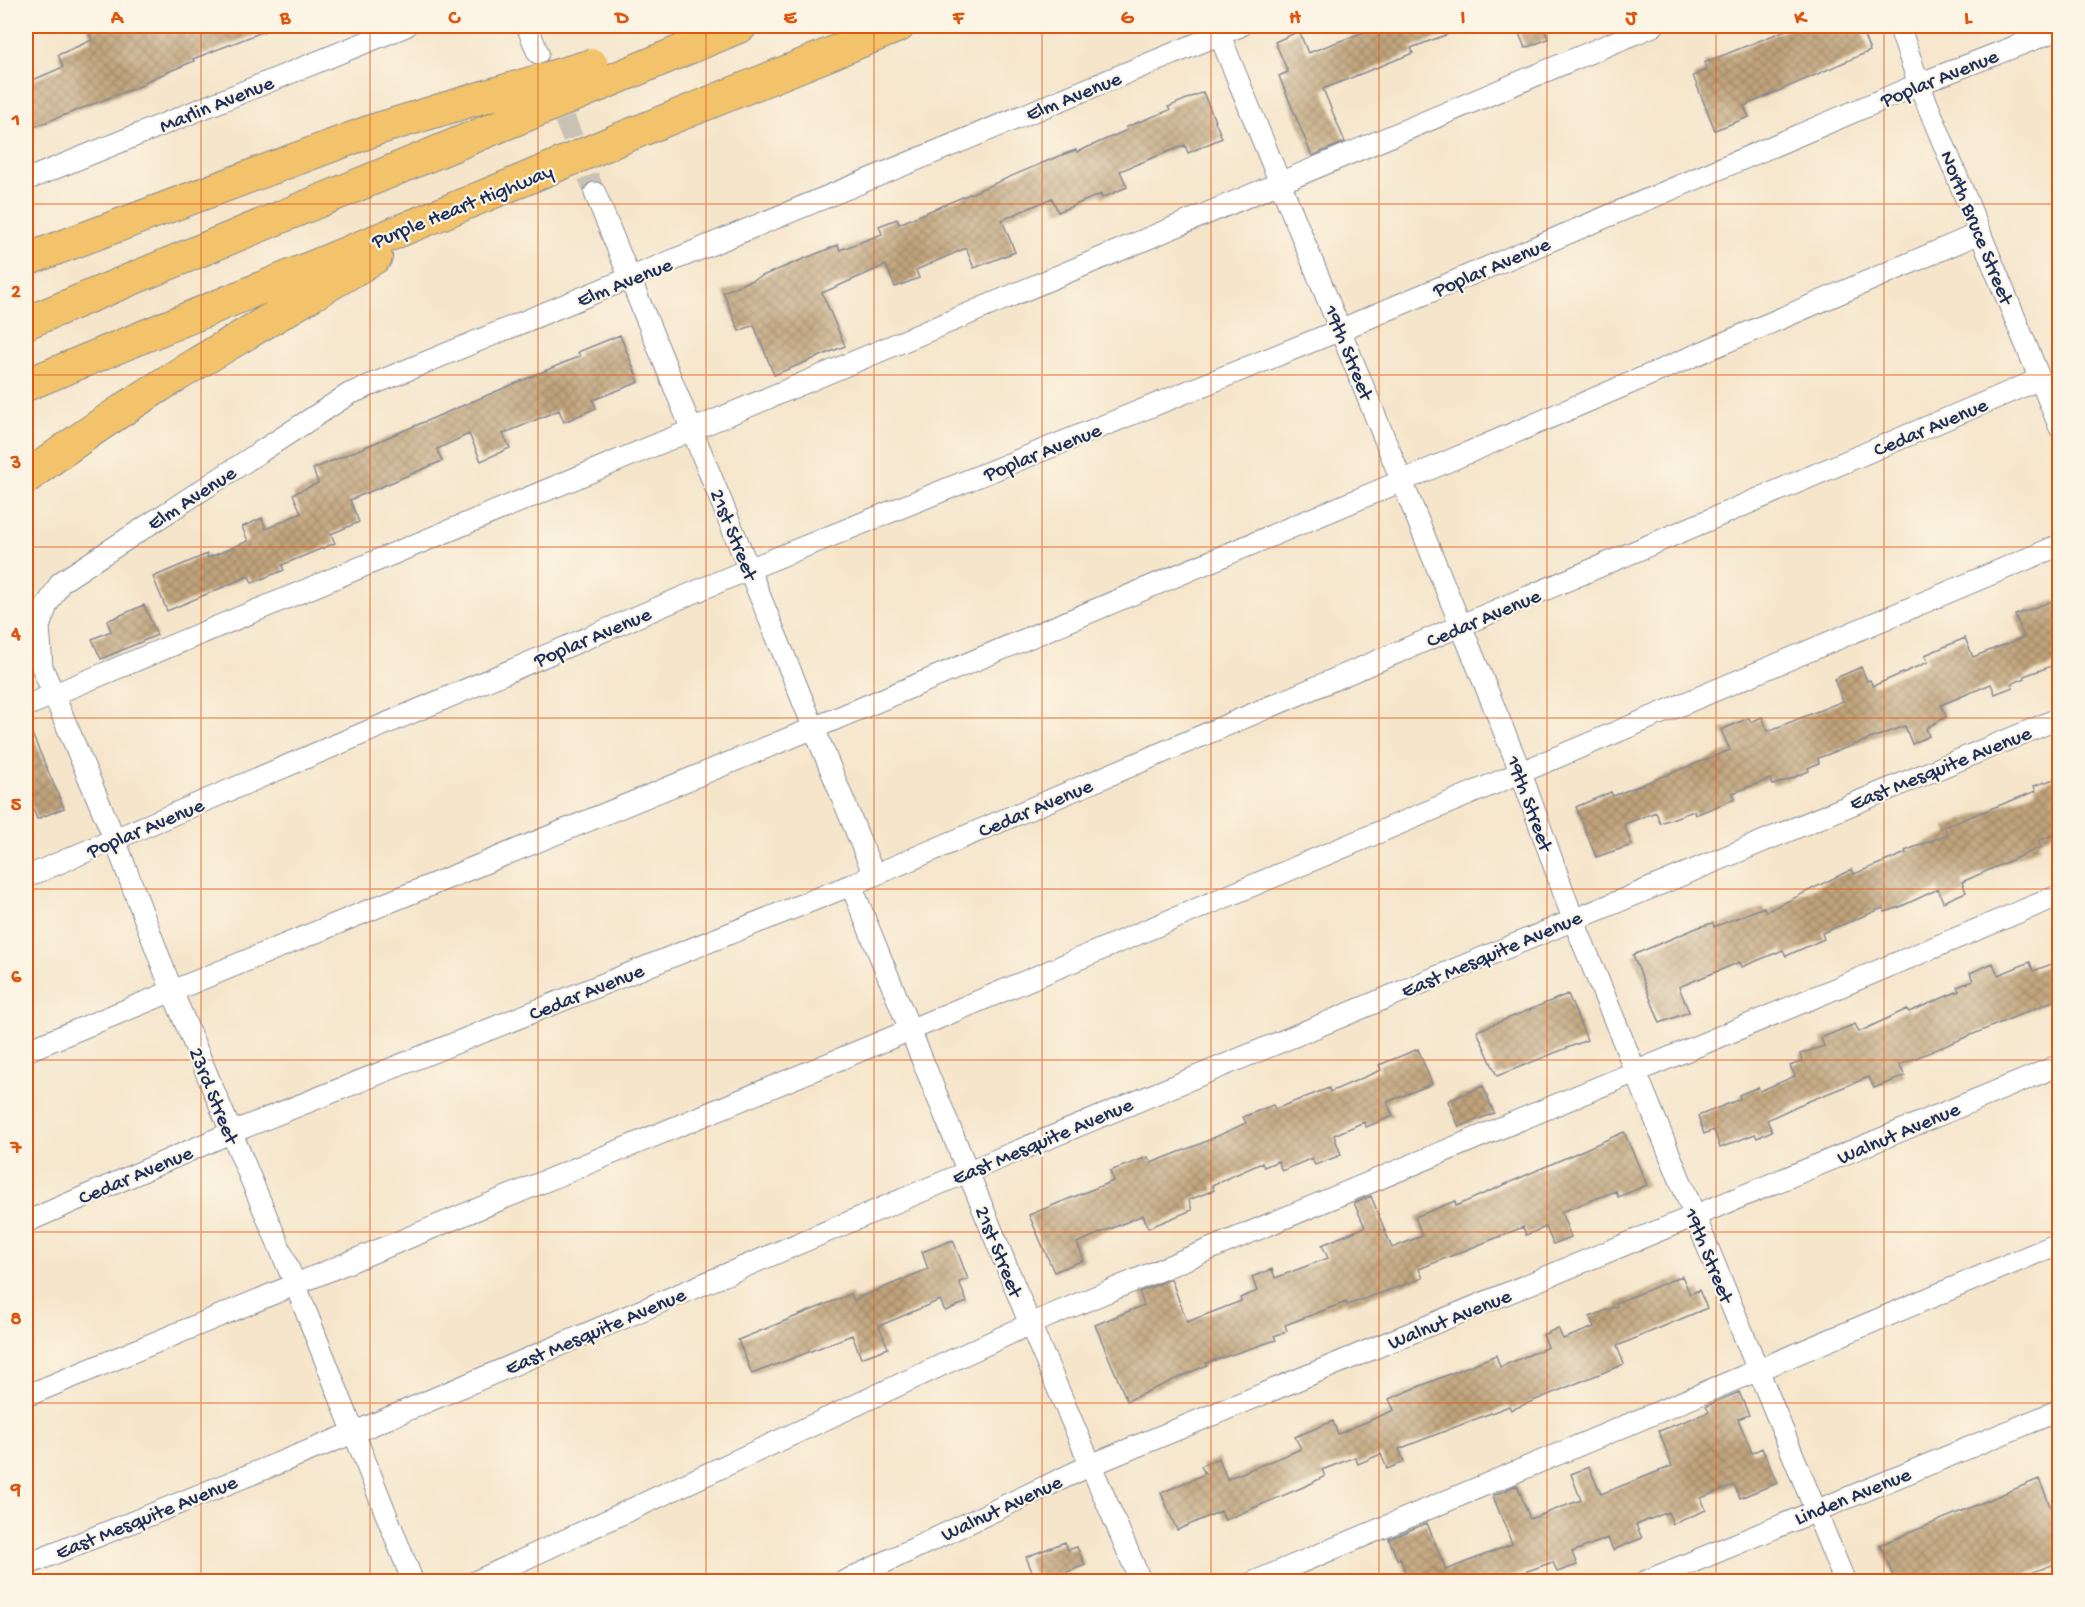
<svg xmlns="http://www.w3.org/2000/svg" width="2085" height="1607" viewBox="0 0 2085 1607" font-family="'Gochi Hand',sans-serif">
  <defs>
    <pattern id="building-cross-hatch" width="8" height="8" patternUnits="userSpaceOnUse" patternTransform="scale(1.5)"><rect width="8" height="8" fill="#c1a47c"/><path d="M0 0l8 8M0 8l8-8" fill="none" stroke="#9c8669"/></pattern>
  </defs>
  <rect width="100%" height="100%" fill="#fcf5e5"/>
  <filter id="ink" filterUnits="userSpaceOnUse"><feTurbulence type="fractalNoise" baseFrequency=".0167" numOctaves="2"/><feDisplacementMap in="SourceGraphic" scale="12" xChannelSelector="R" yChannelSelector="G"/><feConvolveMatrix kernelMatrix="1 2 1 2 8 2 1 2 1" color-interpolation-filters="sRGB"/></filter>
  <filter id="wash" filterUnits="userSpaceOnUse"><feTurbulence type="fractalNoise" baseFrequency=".008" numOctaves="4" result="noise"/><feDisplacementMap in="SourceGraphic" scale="24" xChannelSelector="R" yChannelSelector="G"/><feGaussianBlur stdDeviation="1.35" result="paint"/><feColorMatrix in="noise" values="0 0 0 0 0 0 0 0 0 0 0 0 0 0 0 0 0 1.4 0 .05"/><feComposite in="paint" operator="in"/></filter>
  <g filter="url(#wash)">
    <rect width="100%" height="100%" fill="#f5e5ca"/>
    <g id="blocks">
      <path fill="url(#building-cross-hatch)" d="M 87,26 L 275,26 L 275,27 L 193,59 L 194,61 L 144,82 L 145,84 L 26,130 L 26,83 L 63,67 L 58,55 L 92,40 Z
        M 1380,26 L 1467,27 L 1411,48 L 1413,53 L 1323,89 L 1345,142 L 1312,156 L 1279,76 L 1288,72 L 1275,42 L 1299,31 L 1308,53 Z
        M 1516,26 L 1543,26 L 1548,39 L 1525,48 Z
        M 1796,26 L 1860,26 L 1870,51 L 1744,106 L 1749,117 L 1715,130 L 1693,76 L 1707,70 L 1704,63 Z
        M 1203,92 L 1222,138 L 1188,153 L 1185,145 L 1120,171 L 1127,187 L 1102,198 L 1101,194 L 1058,212 L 1052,198 L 1002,220 L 1015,252 L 974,268 L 966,248 L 916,270 L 919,278 L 895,287 L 886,265 L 822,293 L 845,346 L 774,375 L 754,325 L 739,331 L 723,292 L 838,245 L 840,250 L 882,234 L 879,226 L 897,219 L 899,224 L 1059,156 L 1076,150 L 1077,152 L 1127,130 L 1126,127 L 1170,110 L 1168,107 Z
        M 620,335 L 639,382 L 593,400 L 596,408 L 564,422 L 559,410 L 503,434 L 510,448 L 481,461 L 469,434 L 437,449 L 442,461 L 350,500 L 359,522 L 331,534 L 335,543 L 282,565 L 284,570 L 252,583 L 249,576 L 167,611 L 153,577 L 207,554 L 208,558 L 248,541 L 242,527 L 262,518 L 266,529 L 301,513 L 293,494 L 318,483 L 313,469 L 580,356 L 578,352 Z
        M 2055,600 L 2060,611 L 2060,663 L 2024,676 L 2025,678 L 2011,684 L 2013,687 L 1995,694 L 1991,684 L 1941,705 L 1946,717 L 1926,728 L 1929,736 L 1912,744 L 1905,726 L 1818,758 L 1819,763 L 1808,768 L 1809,771 L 1788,780 L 1773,785 L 1770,779 L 1733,793 L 1735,799 L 1695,815 L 1694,811 L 1660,823 L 1656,812 L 1624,824 L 1632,845 L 1596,857 L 1576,807 L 1611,792 L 1613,796 L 1730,750 L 1721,730 L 1749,718 L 1751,722 L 1762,717 L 1768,731 L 1843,701 L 1834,679 L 1861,667 L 1867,681 L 1870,680 L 1873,686 L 1928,662 L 1925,655 L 1965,638 L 1973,657 L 2024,637 L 2015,615 Z
        M 144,605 L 157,635 L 101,659 L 92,639 L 111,631 L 107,621 Z
        M 26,720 L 64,808 L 37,819 L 26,793 Z
        M 2060,777 L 2060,832 L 2038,841 L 2041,847 L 1962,882 L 1966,892 L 1943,902 L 1938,889 L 1900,907 L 1885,912 L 1883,908 L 1822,933 L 1824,939 L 1786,956 L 1783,950 L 1742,967 L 1740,962 L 1679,987 L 1689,1012 L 1660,1023 L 1633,955 L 1699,927 L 1713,923 L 1714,927 L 1764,907 L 1766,912 L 1852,869 L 1854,874 L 1906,853 L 1905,851 L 1948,834 L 1944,827 L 2036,791 L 2034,786 Z
        M 2060,961 L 2060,998 L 1899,1065 L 1905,1076 L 1874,1088 L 1869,1077 L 1799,1105 L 1767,1120 L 1772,1131 L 1757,1138 L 1755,1134 L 1720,1148 L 1714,1130 L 1704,1134 L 1698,1116 L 1740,1099 L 1739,1095 L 1758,1087 L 1760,1091 L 1795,1076 L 1790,1066 L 1802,1061 L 1800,1054 L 1824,1046 L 1821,1038 L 1855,1024 L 1859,1032 L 1907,1009 L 1909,1012 L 1959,991 L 1957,987 L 1973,981 L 1970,973 L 1993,963 L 1998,975 L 2030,962 L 2033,971 Z
        M 1568,994 L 1587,1040 L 1497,1076 L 1477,1031 Z
        M 1418,1049 L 1432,1084 L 1387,1102 L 1393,1116 L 1366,1127 L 1364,1122 L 1334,1135 L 1341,1155 L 1315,1165 L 1312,1158 L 1282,1171 L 1278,1161 L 1264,1167 L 1262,1163 L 1212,1185 L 1214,1190 L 1189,1200 L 1192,1210 L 1148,1228 L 1143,1215 L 1077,1243 L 1084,1260 L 1054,1272 L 1029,1215 L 1113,1181 L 1110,1171 L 1148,1157 L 1151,1163 L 1200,1144 L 1246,1123 L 1243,1117 L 1273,1105 L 1275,1109 L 1329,1088 L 1330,1092 L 1381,1070 L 1379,1065 Z
        M 1483,1086 L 1494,1113 L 1459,1127 L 1448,1101 Z
        M 1624,1132 L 1647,1185 L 1618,1197 L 1616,1191 L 1561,1212 L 1571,1237 L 1553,1244 L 1546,1227 L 1526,1235 L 1523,1227 L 1419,1269 L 1423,1278 L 1347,1305 L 1346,1302 L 1285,1325 L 1287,1331 L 1274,1336 L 1276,1340 L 1206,1363 L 1207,1365 L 1127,1401 L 1095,1325 L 1144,1305 L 1139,1292 L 1171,1279 L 1187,1322 L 1241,1301 L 1240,1298 L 1257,1291 L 1252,1277 L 1272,1269 L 1275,1278 L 1328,1258 L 1322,1245 L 1365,1227 L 1354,1203 L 1371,1196 L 1392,1248 L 1422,1236 L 1415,1217 L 1455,1201 L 1456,1206 Z
        M 953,1240 L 968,1279 L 959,1282 L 967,1302 L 945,1311 L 940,1300 L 879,1326 L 888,1348 L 861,1358 L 852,1335 L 752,1374 L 738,1340 L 851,1294 L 854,1300 L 928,1269 L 922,1252 Z
        M 1682,1276 L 1690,1294 L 1699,1290 L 1707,1308 L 1617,1346 L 1624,1364 L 1511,1410 L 1509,1406 L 1399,1449 L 1404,1462 L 1387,1469 L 1381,1454 L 1358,1464 L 1355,1457 L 1322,1470 L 1325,1476 L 1308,1485 L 1225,1520 L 1221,1511 L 1177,1530 L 1161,1493 L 1205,1474 L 1201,1466 L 1219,1458 L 1227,1479 L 1301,1449 L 1295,1437 L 1333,1421 L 1338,1434 L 1394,1410 L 1389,1399 L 1496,1355 L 1500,1367 L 1548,1347 L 1543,1335 L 1558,1328 L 1563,1339 L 1594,1327 L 1590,1317 L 1617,1306 L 1616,1303 Z
        M 1739,1392 L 1749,1415 L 1738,1419 L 1752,1453 L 1762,1448 L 1777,1483 L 1740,1498 L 1734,1485 L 1701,1498 L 1706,1510 L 1673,1524 L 1668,1512 L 1636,1525 L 1642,1538 L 1613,1550 L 1608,1538 L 1572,1552 L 1577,1565 L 1557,1572 L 1553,1562 L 1499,1581 L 1409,1581 L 1400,1558 L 1397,1559 L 1389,1539 L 1427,1523 L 1446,1570 L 1512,1544 L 1493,1496 L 1517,1485 L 1530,1519 L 1581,1500 L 1571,1474 L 1589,1467 L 1601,1494 L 1672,1466 L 1659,1431 L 1709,1412 L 1706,1406 Z
        M 2039,1479 L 2060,1530 L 2060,1562 L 2010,1581 L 1895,1581 L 1880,1545 Z
        M 1065,1542 L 1068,1550 L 1077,1547 L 1085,1565 L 1044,1581 L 1036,1581 L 1026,1557 Z"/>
    </g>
  </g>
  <g filter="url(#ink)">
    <use href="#blocks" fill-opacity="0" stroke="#888a94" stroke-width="1.5"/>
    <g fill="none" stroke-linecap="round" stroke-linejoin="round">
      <path stroke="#c9c1b4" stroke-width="21" stroke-dasharray="21 10" stroke-linecap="butt" d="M 553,90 L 595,193"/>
      <g stroke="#888a94" stroke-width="23">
        <path id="minor" d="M 527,26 L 538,53
          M 1216,26 L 1521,773 L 1573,919 L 1845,1582
          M 1899,26 L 1919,84 L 2060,428
          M 26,180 L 406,26
          M 595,193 L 874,875
          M 26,706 L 711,422 L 1653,26
          M 26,877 L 749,569 L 1340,330 L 1919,84 L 2060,29
          M 851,885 L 1030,1324 L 1141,1582
          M 26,1051 L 814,728 L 1423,472 L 1980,233
          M 26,1222 L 230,1133 L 851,885 L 2040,379
          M 26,1396 L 910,1030 L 2060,545
          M 26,1565 L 353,1433 L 967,1172 L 2060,718
          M 413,1582 L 295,1284 L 172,991 L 115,840 L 42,667 L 39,627 L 47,605 L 61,582 L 349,394 L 1240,26
          M 475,1582 L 1030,1324 L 2060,895
          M 843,1582 L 1091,1465 L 2060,1065
          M 1254,1582 L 2060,1243
          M 1644,1582 L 2060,1410"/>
      </g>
      <g stroke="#888a94" stroke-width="34">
        <path id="highway" d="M 600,85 L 741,26
          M 622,138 L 899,26
          M 26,260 L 374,130 L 483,97
          M 26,323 L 495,128
          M 26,385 L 518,182
          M 26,478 C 136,394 258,328 376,257"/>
      </g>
      <use href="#minor" stroke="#fff" stroke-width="21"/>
      <use href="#highway" stroke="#f2c36a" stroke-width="32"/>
      <g stroke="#888a94" stroke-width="34" stroke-linecap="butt">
        <path id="highway-bridge" d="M 483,97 L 592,65
          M 495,128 L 600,85
          M 518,182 L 622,138"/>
      </g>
      <use href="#highway-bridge" stroke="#f2c36a" stroke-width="32"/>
    </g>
  </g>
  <path fill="none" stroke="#de5710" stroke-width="1.5" stroke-opacity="0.55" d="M 201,26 L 201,1582M 370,26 L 370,1582M 538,26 L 538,1582M 706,26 L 706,1582M 874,26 L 874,1582M 1042,26 L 1042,1582M 1211,26 L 1211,1582M 1379,26 L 1379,1582M 1547,26 L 1547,1582M 1716,26 L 1716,1582M 1884,26 L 1884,1582M 26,204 L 2060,204M 26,375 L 2060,375M 26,547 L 2060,547M 26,718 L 2060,718M 26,889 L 2060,889M 26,1060 L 2060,1060M 26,1232 L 2060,1232M 26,1403 L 2060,1403"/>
  <g text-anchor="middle" stroke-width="4.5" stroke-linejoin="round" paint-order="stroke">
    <g font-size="21" fill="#1b2f5e" stroke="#fcf5e5">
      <text transform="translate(1939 77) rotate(-22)" y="7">Poplar Avenue</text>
      <text transform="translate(1073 95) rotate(-22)" y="7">Elm Avenue</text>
      <text transform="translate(216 103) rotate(-22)" y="7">Marlin Avenue</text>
      <text transform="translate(462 205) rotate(-22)" y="7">Purple Heart Highway</text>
      <text transform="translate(1978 227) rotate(68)" y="7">North Bruce Street</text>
      <text transform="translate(1491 266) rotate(-23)" y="7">Poplar Avenue</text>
      <text transform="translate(624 281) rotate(-22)" y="7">Elm Avenue</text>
      <text transform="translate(1350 352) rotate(68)" y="7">19th Street</text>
      <text transform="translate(1930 426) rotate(-23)" y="7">Cedar Avenue</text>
      <text transform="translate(1042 451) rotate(-22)" y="7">Poplar Avenue</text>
      <text transform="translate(191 497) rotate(-33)" y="7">Elm Avenue</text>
      <text transform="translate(735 534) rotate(68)" y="7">21st Street</text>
      <text transform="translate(1483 617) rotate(-23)" y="7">Cedar Avenue</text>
      <text transform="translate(592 636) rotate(-23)" y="7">Poplar Avenue</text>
      <text transform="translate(1940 767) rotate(-22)" y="7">East Mesquite Avenue</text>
      <text transform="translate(1531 803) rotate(70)" y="7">19th Street</text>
      <text transform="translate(1035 807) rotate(-23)" y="7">Cedar Avenue</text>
      <text transform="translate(145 827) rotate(-23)" y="7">Poplar Avenue</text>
      <text transform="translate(1491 953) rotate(-23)" y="7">East Mesquite Avenue</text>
      <text transform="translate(586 991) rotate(-22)" y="7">Cedar Avenue</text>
      <text transform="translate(215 1095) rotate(68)" y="7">23rd Street</text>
      <text transform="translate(1898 1132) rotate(-23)" y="7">Walnut Avenue</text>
      <text transform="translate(1042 1140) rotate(-23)" y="7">East Mesquite Avenue</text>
      <text transform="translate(135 1174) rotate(-23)" y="7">Cedar Avenue</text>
      <text transform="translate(1000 1251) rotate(68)" y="7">21st Street</text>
      <text transform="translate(1710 1255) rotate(68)" y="7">19th Street</text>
      <text transform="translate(1449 1318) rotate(-22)" y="7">Walnut Avenue</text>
      <text transform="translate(595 1330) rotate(-23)" y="7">East Mesquite Avenue</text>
      <text transform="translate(1852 1495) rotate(-22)" y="7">Linden Avenue</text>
      <text transform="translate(1001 1507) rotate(-25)" y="7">Walnut Avenue</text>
      <text transform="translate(146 1516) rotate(-22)" y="7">East Mesquite Avenue</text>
    </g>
  </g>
  <rect width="2085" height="1607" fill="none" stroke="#fcf5e5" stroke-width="66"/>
  <rect x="33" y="33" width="2019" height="1541" fill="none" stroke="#de5710" stroke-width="2"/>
  <g font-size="20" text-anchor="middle" font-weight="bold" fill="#de5710">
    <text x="117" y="23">A</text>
    <text x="285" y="23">B</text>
    <text x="454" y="23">C</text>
    <text x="622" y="23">D</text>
    <text x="790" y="23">E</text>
    <text x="958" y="23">F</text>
    <text x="1127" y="23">G</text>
    <text x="1295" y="23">H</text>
    <text x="1463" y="23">I</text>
    <text x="1631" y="23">J</text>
    <text x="1800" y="23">K</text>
    <text x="1968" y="23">L</text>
    <text x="16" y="125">1</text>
    <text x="16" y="297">2</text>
    <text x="16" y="468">3</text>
    <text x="16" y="639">4</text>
    <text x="16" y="810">5</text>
    <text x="16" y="982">6</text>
    <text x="16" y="1153">7</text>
    <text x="16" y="1324">8</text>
    <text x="16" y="1495">9</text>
  </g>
</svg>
